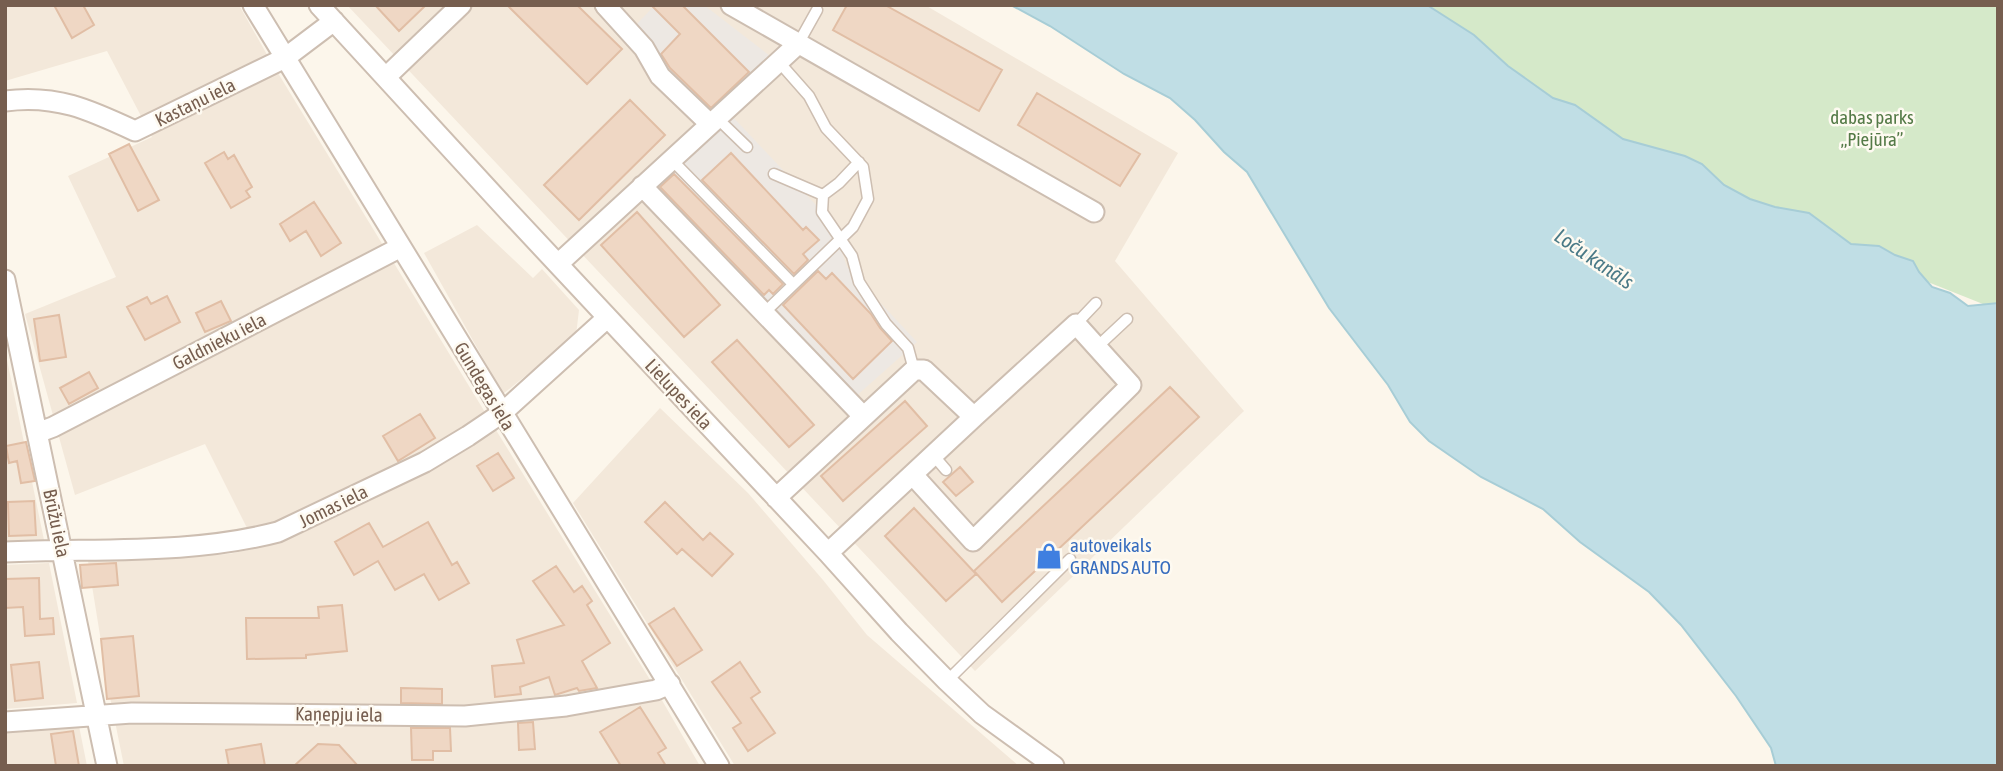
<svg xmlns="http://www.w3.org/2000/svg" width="2003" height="771" viewBox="0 0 2003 771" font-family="'Asap Condensed',sans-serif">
  <rect width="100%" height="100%" fill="#fcf6eb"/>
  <path fill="#f3e8da" d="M 5,5 L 239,5 L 270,60 L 483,409 L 652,683 L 700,766 L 124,766 L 110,697 L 88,561 L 229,554 L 257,548 L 205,444 L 75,495 L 25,314 L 116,277 L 68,176 L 152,137 L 107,51 L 5,81 Z
    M 347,5 L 925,5 L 1178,153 L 1115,261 L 1244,411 L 975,671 Z
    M 477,225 L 533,278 L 542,269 L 579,310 L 576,335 L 503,394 L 424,253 Z
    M 5,350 L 44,540 L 5,542 Z
    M 660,408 L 748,493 L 823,580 L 867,635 L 1019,766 L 735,766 L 573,503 Z
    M 49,563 L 77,703 L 5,709 L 5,565 Z
    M 79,726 L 87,766 L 5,766 L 5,732 Z"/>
  <path fill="#ede8e3" d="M 655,5 L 704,5 L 774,59 L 710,116 L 663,69 L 634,27 Z
    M 732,116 L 832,222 L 847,267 L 917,342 L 854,398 L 652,187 Z"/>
  <path fill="#d5e9c9" d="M 1386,5 L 1998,5 L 1998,310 L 1612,156 Z"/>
  <path fill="#c0dee5" stroke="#a7cdd6" stroke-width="2" d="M 1011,5 L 1427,5 L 1474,35 L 1508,66 L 1553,98 L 1575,105 L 1623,139 L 1685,156 L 1702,164 L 1724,185 L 1750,199 L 1775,207 L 1809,213 L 1851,244 L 1879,246 L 1895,255 L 1913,261 L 1919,272 L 1932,287 L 1950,293 L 1968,306 L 1998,303 L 1998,766 L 1776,766 L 1771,748 L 1736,696 L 1681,625 L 1649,592 L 1580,542 L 1543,509 L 1481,477 L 1429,441 L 1410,422 L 1388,385 L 1329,308 L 1247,172 L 1224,152 L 1195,120 L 1170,98 L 1124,74 L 1050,26 Z"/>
  <path fill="#efd7c4" stroke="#e1bea5" stroke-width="2" d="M 54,5 L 83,5 L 94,25 L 72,38 Z
    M 375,5 L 426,5 L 399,31 Z
    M 507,5 L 577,5 L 622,49 L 587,84 Z
    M 651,5 L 682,5 L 749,72 L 711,108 L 670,68 L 661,54 L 680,34 Z
    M 847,5 L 885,5 L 1002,70 L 979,111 L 833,30 Z
    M 1037,93 L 1140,154 L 1120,186 L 1018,125 Z
    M 630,100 L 665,135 L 579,220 L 544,185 Z
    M 129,144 L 159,200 L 138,211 L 109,154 Z
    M 224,152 L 228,159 L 234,155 L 252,187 L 246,191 L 250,197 L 231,208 L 205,163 Z
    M 731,153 L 803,230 L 806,227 L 819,240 L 803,254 L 808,260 L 794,274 L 702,180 Z
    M 674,174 L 783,284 L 773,294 L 769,290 L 764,295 L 660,187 Z
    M 314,202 L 341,243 L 321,256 L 306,231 L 290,241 L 280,224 Z
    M 637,212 L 720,305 L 684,337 L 601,245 Z
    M 818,271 L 826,279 L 832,273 L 871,314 L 880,328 L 892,341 L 853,379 L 783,305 Z
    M 167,296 L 180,322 L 145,340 L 127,307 L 147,297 L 151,304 Z
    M 221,301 L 231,321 L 205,332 L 196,313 Z
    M 59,315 L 66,357 L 40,361 L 34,319 Z
    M 737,340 L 814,425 L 789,447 L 712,362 Z
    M 89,372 L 98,388 L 69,404 L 60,388 Z
    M 1170,387 L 1199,417 L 1002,602 L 974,571 Z
    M 905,401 L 927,426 L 843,501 L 821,476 Z
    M 420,414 L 435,438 L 398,461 L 383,436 Z
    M 26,442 L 35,481 L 21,483 L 17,461 L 9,463 L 6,446 Z
    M 498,453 L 514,478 L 493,491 L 477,466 Z
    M 960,467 L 973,482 L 956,496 L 943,482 Z
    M 34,501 L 36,535 L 9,536 L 8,502 Z
    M 665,502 L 703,540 L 710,533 L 733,554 L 712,576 L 682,549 L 677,554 L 645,522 Z
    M 914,508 L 976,574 L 946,601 L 885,536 Z
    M 428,522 L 452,565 L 457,562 L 469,583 L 439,600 L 424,574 L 395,590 L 378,561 L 354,575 L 335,542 L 369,523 L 383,547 Z
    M 116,563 L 118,585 L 82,588 L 80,565 Z
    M 556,566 L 574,592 L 582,586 L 592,601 L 587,605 L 610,643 L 582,661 L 597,688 L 579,691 L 577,688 L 555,695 L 549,677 L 520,687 L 521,694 L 495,697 L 492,666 L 524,663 L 517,640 L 564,625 L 533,581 Z
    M 39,578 L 40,619 L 53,618 L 54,634 L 25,636 L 23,607 L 5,608 L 5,579 Z
    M 342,605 L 347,651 L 306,655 L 306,658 L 247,659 L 246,618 L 319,618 L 318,607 Z
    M 674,608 L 702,650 L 677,666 L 649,624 Z
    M 133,636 L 139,696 L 107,699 L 101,639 Z
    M 39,662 L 43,698 L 15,701 L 11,665 Z
    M 740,662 L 760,692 L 751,698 L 775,733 L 748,751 L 733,728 L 741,723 L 712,682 Z
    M 401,688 L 442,689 L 442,704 L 401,703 Z
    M 640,707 L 666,748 L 658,753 L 666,766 L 621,766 L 600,732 Z
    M 533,722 L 535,749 L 519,750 L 518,723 Z
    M 411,728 L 450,728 L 451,751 L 433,751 L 433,760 L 412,760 Z
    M 73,731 L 79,766 L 56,766 L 51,734 Z
    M 261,744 L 265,766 L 229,766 L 226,750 Z
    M 318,744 L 339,745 L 358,766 L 294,766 Z"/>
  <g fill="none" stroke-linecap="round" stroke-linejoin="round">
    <g stroke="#cdbeb1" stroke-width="13">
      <path id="lane" d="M 798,44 L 817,10
        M 717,118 L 747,147
        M 671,159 L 793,284
        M 859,162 L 839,183 L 823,195 L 822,212 L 852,256 L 859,282 L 886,324 L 908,348 L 914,370
        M 774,174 L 823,195
        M 764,313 L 853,227 L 868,199 L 863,167 L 826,128 L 809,96 L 779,62
        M 1076,324 L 1096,303
        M 1097,347 L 1127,319
        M 934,456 L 946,470
        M 947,681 L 1070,559"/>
    </g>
    <g stroke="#cdbeb1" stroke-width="23">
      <path id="street" d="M 253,5 L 719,766
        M 319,5 L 509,212 L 828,553 L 899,632 L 947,681 L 982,714 L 1054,766
        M 605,5 L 644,48 L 660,76 L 710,124
        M 731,5 L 1094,212
        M 386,77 L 461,5
        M 5,101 C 56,94 90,110 135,131 L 285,58 L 334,21
        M 642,186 L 863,416
        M 558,264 L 798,44
        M 5,280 L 107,766
        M 37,433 L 53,427 L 401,247
        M 776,498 L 914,370 L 924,370 L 974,417 L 1076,324 L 1131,385 L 973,541 L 913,475
        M 5,552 C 96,548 190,555 278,532 L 425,462 L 468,436 L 502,413 L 607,318
        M 828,553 L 974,417
        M 5,722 L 132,713 L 465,716 L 566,706 L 656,690 L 670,684"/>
    </g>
    <use href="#lane" stroke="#fff" stroke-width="10"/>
    <use href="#street" stroke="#fff" stroke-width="19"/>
  </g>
  <defs>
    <g id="shop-bare" transform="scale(2.1)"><path d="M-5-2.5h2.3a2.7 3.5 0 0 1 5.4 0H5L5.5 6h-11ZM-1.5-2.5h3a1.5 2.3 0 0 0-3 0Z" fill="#3f7fe0" stroke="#fefaf1" stroke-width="2.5" paint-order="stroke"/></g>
  </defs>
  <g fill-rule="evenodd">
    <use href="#shop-bare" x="1049" y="556"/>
  </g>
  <g text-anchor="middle" stroke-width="5" stroke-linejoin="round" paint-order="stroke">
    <g font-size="19" fill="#765e4f" stroke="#fefaf1">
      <text transform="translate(195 102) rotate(-26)" y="7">Kastaņu iela</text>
      <text transform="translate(219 341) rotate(-27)" y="7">Galdnieku iela</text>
      <text transform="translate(485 386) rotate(59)" y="7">Gundegas iela</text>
      <text transform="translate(679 394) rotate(47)" y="7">Lielupes iela</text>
      <text transform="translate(333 506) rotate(-26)" y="7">Jomas iela</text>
      <text transform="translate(57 523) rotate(78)" y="7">Brūžu iela</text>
      <text transform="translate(339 714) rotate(1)" y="7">Kaņepju iela</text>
    </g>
    <g font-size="19" fill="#547a47" stroke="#fefaf1">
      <text x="1872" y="124">dabas parks<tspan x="1872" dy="22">„Piejūra”</tspan></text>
    </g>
    <g font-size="19" fill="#366cbe" stroke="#fefaf1" text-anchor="start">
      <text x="1070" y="552">autoveikals<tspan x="1070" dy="22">GRANDS AUTO</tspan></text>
    </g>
    <g font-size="21" font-style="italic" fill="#4a7a87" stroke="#fefaf1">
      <text transform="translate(1594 259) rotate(34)" y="7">Loču kanāls</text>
    </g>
  </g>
  <rect width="2003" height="771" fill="none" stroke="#765e4f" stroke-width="14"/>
</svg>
